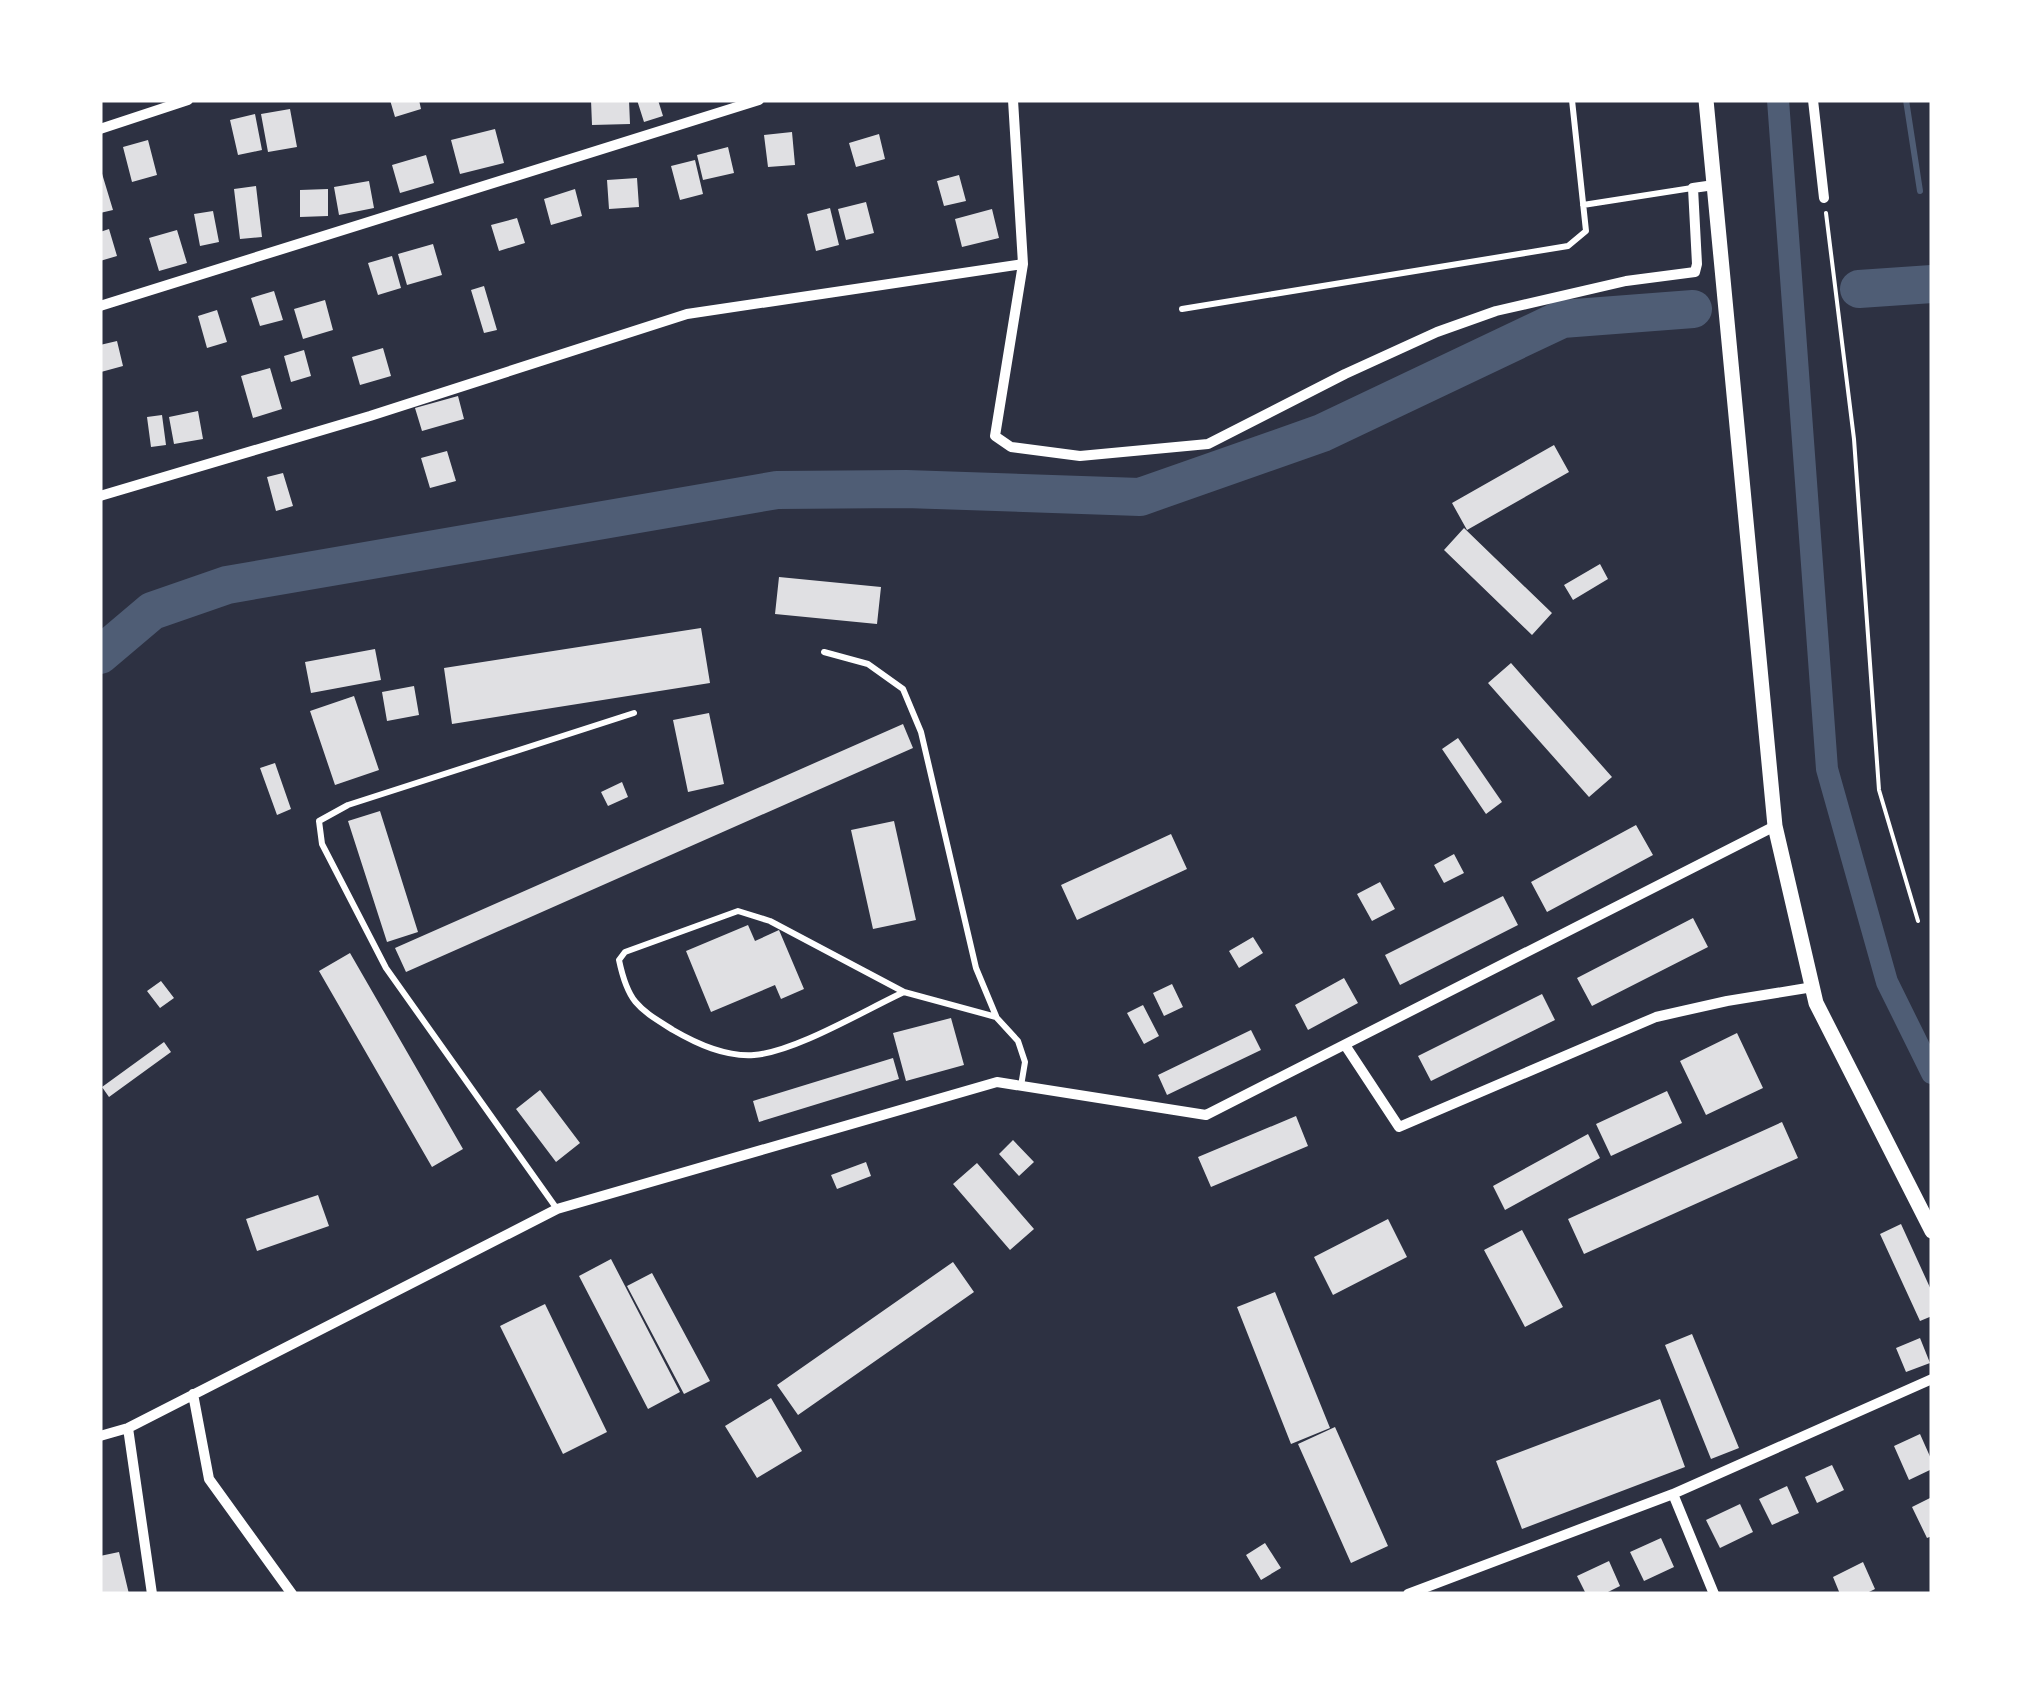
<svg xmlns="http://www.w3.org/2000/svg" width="2032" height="1694" viewBox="0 0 2032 1694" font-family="'Golos Text',sans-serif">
  <rect width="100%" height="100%" fill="#2d3142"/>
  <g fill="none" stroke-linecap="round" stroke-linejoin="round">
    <path stroke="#4f5d75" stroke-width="6" d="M 1906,100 L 1920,191"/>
    <path stroke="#4f5d75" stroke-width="22" d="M 1778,100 L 1827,769 L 1887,982 L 1932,1073"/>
    <path stroke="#4f5d75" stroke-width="38" d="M 1859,289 L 1932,284
      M 100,655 L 152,611 L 227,585 L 777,490 L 906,489 L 1140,497 L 1322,433 L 1562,319 L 1693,309"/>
  </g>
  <path fill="#e0e0e3" d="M 390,100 L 419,100 L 421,109 L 395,117 Z
    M 591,100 L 629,100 L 630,124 L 592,125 Z
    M 637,100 L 658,100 L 663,116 L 644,122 Z
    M 290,109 L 297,147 L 268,152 L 261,114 Z
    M 255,114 L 262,150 L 238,155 L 230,120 Z
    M 495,129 L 504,163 L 460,174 L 451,140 Z
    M 792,132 L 795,165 L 768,167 L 764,135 Z
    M 879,134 L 885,159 L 856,167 L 849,143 Z
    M 148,140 L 157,175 L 132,182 L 123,147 Z
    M 728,147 L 734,173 L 703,180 L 697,155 Z
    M 426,155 L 434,183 L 400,193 L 392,165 Z
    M 695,160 L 703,194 L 680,200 L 671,166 Z
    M 100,167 L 113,210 L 100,213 Z
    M 959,175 L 966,201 L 944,206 L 937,181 Z
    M 637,178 L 639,207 L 609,209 L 607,180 Z
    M 369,181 L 374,208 L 339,215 L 334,187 Z
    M 256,186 L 262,237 L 240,239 L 234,189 Z
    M 328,189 L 328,216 L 300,217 L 300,190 Z
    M 575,189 L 582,216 L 551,225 L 544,199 Z
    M 866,202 L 874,233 L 846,240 L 838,209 Z
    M 830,208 L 839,245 L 816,251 L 807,214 Z
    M 992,209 L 999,238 L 962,247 L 955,219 Z
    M 213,211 L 219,242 L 200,246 L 194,214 Z
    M 517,218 L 525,243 L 499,251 L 491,225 Z
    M 109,229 L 117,256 L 100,261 L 100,232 Z
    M 177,230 L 187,263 L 159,271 L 149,238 Z
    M 433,244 L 442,275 L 407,285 L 398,254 Z
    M 392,256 L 401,288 L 378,295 L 368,263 Z
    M 484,286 L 497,330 L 484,333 L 471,290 Z
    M 274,291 L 283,320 L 260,326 L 251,298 Z
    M 325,300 L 333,330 L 303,339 L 294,309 Z
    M 217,310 L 227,342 L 207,348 L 198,316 Z
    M 117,341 L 123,366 L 101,372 L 100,345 Z
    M 383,348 L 391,376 L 360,385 L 352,357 Z
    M 304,350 L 311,376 L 291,382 L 284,356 Z
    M 270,368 L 282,409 L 253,418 L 241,376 Z
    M 458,396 L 464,419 L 422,431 L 415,408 Z
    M 198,411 L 203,439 L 174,444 L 169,417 Z
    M 162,415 L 166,445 L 151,447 L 147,417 Z
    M 1554,445 L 1569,472 L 1467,530 L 1452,503 Z
    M 447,451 L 456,481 L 430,488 L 421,458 Z
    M 283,473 L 293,506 L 276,511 L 267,477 Z
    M 1464,528 L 1552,613 L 1532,635 L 1444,550 Z
    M 1600,564 L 1608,579 L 1573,600 L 1564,585 Z
    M 779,577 L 881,587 L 877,624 L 775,614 Z
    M 701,628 L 710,683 L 452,724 L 444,668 Z
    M 375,649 L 381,680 L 311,693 L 305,662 Z
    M 1511,663 L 1612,777 L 1589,797 L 1488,683 Z
    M 414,686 L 419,715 L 387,721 L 382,692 Z
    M 354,696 L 379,770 L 335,785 L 310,711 Z
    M 709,713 L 724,784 L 688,792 L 673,720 Z
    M 903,724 L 913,748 L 406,972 L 395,948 Z
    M 1458,738 L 1502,802 L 1486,814 L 1442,749 Z
    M 275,763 L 291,809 L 277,815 L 260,768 Z
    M 622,782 L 628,797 L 608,806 L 601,792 Z
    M 380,811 L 418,932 L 387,942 L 348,821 Z
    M 894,821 L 916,920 L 873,929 L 851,830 Z
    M 1636,825 L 1653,855 L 1547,912 L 1531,882 Z
    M 1171,834 L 1187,869 L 1077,920 L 1061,885 Z
    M 1454,854 L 1464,873 L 1444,883 L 1434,865 Z
    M 1380,882 L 1395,909 L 1372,921 L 1357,894 Z
    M 1503,896 L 1518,925 L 1400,985 L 1385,955 Z
    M 1693,918 L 1708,947 L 1592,1006 L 1577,978 Z
    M 748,925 L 755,941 L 779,930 L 804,989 L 781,999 L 775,985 L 711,1012 L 686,951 Z
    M 1253,937 L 1263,953 L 1239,968 L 1229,951 Z
    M 350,953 L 463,1149 L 432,1167 L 319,971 Z
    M 1344,978 L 1358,1003 L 1308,1030 L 1295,1005 Z
    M 161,981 L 174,998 L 160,1008 L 147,991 Z
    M 1172,984 L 1183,1007 L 1164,1016 L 1153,993 Z
    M 1542,994 L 1555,1020 L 1431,1081 L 1418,1056 Z
    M 1143,1005 L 1159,1036 L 1144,1044 L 1127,1013 Z
    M 951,1018 L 964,1065 L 906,1081 L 893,1033 Z
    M 1251,1030 L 1261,1050 L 1167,1095 L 1158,1075 Z
    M 1737,1033 L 1763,1088 L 1706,1115 L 1680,1061 Z
    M 164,1042 L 171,1052 L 109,1097 L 102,1087 Z
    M 893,1058 L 899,1079 L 759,1122 L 753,1101 Z
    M 540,1090 L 580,1143 L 556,1162 L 516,1109 Z
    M 1667,1091 L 1682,1123 L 1611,1156 L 1596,1124 Z
    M 1296,1116 L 1308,1146 L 1211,1187 L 1198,1157 Z
    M 1782,1122 L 1798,1158 L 1584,1254 L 1568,1219 Z
    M 1588,1134 L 1600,1158 L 1505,1210 L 1493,1186 Z
    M 1013,1140 L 1034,1162 L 1019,1176 L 999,1154 Z
    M 866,1162 L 871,1176 L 837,1189 L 831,1175 Z
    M 977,1163 L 1034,1229 L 1010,1250 L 953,1184 Z
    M 318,1195 L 329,1226 L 257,1251 L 246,1219 Z
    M 1388,1219 L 1407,1257 L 1333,1295 L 1314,1257 Z
    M 1901,1224 L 1932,1292 L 1932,1316 L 1920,1321 L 1880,1234 Z
    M 1522,1230 L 1563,1307 L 1525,1327 L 1484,1250 Z
    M 611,1259 L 680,1392 L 648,1409 L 579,1276 Z
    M 953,1262 L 974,1292 L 798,1415 L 777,1385 Z
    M 652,1273 L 710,1381 L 684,1394 L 627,1286 Z
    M 1275,1292 L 1330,1428 L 1291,1444 L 1237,1307 Z
    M 545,1304 L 607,1432 L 563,1454 L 500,1326 Z
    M 1692,1334 L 1739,1448 L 1711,1459 L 1665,1345 Z
    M 1920,1338 L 1930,1363 L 1906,1372 L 1896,1348 Z
    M 771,1398 L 802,1451 L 757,1478 L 725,1426 Z
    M 1660,1399 L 1685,1467 L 1522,1529 L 1496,1461 Z
    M 1335,1427 L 1388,1546 L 1351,1563 L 1298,1444 Z
    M 1920,1434 L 1932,1461 L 1932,1469 L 1909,1480 L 1894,1446 Z
    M 1832,1465 L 1844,1490 L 1817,1503 L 1805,1477 Z
    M 1787,1486 L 1799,1513 L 1772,1525 L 1759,1499 Z
    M 1932,1497 L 1932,1536 L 1927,1538 L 1912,1507 Z
    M 1740,1504 L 1753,1532 L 1720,1548 L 1706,1520 Z
    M 1661,1538 L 1674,1567 L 1644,1581 L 1630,1552 Z
    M 1265,1543 L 1281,1568 L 1261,1580 L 1246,1555 Z
    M 119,1552 L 129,1594 L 100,1594 L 100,1556 Z
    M 1609,1561 L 1620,1586 L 1604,1594 L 1586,1594 L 1577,1576 Z
    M 1863,1562 L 1875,1589 L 1865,1594 L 1840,1594 L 1833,1577 Z"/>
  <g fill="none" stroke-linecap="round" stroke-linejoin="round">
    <path stroke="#fff" stroke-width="4" d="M 1826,213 L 1854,439 L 1879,790 L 1918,921"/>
    <path stroke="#fff" stroke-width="6" d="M 1583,205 L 1692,188
      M 1182,309 L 1568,246 L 1586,231 L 1572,100
      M 824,652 L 868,664 L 903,689 L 921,732 L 976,968 L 996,1016
      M 904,992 C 865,1010 795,1052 754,1055 C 725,1057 697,1044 673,1030 C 638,1008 628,1003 619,960 L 625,952 L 738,911 L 770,921 L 904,992 L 996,1017 L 1018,1041 L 1025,1062 L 1021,1086
      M 557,1209 L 386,968 L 322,844 L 319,821 L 348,805 L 634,713"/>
    <path stroke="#fff" stroke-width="10" d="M 1013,100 L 1023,264 L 995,436 L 1011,447 L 1080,456 L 1208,444 L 1345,374 L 1437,332 L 1496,311 L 1626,281 L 1695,272 L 1697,264 L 1693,188 L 1714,185
      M 1813,100 L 1824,198
      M 100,129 L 188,100
      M 100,306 L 759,100
      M 100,496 L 370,416 L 687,314 L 1023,264
      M 1345,1045 L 1399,1127 L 1656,1017 L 1727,1001 L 1813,987
      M 193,1394 L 209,1479 L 292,1594
      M 128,1428 L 152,1594
      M 100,1436 L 128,1428 L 557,1209 L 997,1082 L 1206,1115 L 1775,826
      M 1673,1494 L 1714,1594
      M 1408,1594 L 1673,1494 L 1932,1379"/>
    <path stroke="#fff" stroke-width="15" d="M 1706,100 L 1775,826 L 1816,1003 L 1932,1231"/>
  </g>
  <rect width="2032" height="1694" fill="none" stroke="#ffffff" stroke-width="205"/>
</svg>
